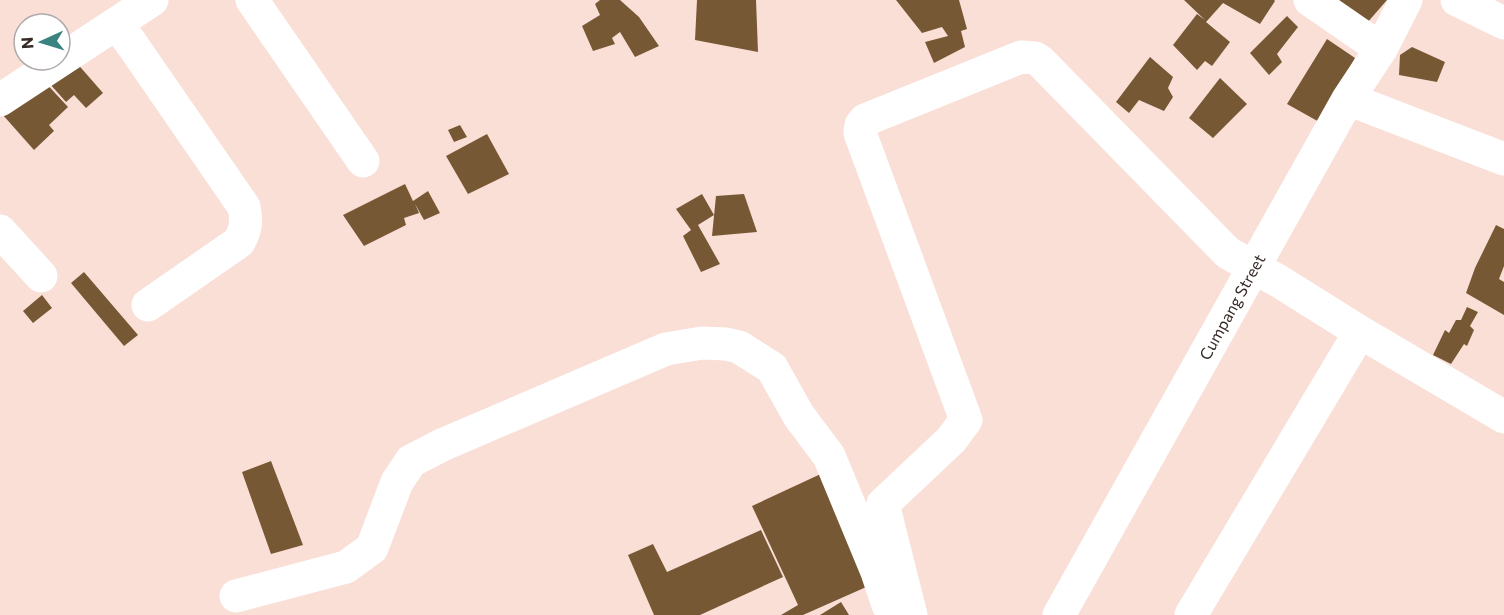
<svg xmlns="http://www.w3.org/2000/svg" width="1504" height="615" viewBox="0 0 1504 615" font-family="Commissioner,sans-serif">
  <rect width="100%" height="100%" fill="#fadfd6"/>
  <path fill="#775835" d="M 600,0 L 620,0 L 639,17 L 659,46 L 635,57 L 620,32 L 612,38 L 615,44 L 593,51 L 582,26 L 600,15 L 595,4 Z
    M 697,0 L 756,0 L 758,52 L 695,40 Z
    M 896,0 L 959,0 L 967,29 L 961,31 L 965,47 L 934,63 L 925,42 L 948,36 L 942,27 L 922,33 Z
    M 1184,0 L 1274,0 L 1275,1 L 1260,24 L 1223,3 L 1206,22 L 1230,42 L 1212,66 L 1205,61 L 1197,70 L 1173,45 L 1197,14 L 1205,20 Z
    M 1337,0 L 1387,0 L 1367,23 Z
    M 1287,16 L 1298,27 L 1277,54 L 1282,62 L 1269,75 L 1250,53 Z
    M 1327,39 L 1355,58 L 1321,123 L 1287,104 Z
    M 1412,47 L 1445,62 L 1437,82 L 1399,75 L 1400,55 Z
    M 1150,57 L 1173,77 L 1168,88 L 1173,97 L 1164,111 L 1139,100 L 1129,113 L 1116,102 Z
    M 75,61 L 103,93 L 86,108 L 74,95 L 66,102 L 50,84 Z
    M 1220,78 L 1247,104 L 1213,138 L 1189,118 Z
    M 42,79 L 68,107 L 49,125 L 54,131 L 34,150 L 2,114 Z
    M 460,125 L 467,137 L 454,142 L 448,130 Z
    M 487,134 L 509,174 L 468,194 L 446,156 Z
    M 405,184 L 413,201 L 428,191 L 440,213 L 424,220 L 415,204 L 419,213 L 404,218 L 406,225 L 364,246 L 343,215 Z
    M 702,194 L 714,215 L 698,225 L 720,264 L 701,272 L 683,236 L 691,230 L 676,209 Z
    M 744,194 L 757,232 L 712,236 L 716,196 Z
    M 1496,225 L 1504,229 L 1504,266 L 1499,279 L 1504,282 L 1504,315 L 1466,293 L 1475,268 Z
    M 84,272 L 138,335 L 124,346 L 71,283 Z
    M 42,295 L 52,308 L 33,323 L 23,311 Z
    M 1467,307 L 1478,312 L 1470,326 L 1474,330 L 1467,346 L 1464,344 L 1451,364 L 1433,355 L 1445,330 L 1449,333 L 1456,320 L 1461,320 Z
    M 271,461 L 303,545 L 271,554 L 242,472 Z
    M 825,472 L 873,584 L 803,615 L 781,615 L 798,605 L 752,506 Z
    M 761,530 L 783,577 L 700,615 L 654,615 L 628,555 L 653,544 L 667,572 Z
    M 841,602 L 849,615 L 820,615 Z"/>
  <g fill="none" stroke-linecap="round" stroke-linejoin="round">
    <path stroke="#fff" stroke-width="33" d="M 252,0 L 363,161
      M 1310,0 L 1381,49
      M 1457,0 L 1504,23
      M 116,24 L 131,43 L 244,207 C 247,221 246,229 239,242 L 148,305
      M 1348,99 L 1504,159
      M 0,100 L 152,0
      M 0,231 L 41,276
      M 236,596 L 346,567 L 372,548 L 397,482 L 411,461 L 442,445 L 666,349 L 702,343 L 726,344 L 739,347 L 772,368 L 799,416 L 829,456 L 877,572 L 888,605
      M 911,615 L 883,504 L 951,440 L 966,420 L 860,133 L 861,125 L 865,120 L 1021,57 L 1035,58 L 1041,62 L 1228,253 L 1277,280 L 1360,332 L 1504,417
      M 1059,615 L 1348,99 L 1381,49 L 1406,0
      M 1191,615 L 1360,332"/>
  </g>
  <g text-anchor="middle" stroke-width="6" stroke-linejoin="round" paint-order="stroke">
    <g font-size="16" fill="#372b27" stroke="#fff">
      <text transform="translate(1232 307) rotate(-61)" y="6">Cumpang Street</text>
    </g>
  </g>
  <g transform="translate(42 42) rotate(266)"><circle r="28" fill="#ffffff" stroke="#afaaa9" stroke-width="1.5"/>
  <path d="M0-4.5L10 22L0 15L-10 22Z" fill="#3b8380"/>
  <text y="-9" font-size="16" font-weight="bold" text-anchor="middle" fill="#372b27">N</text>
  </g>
</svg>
